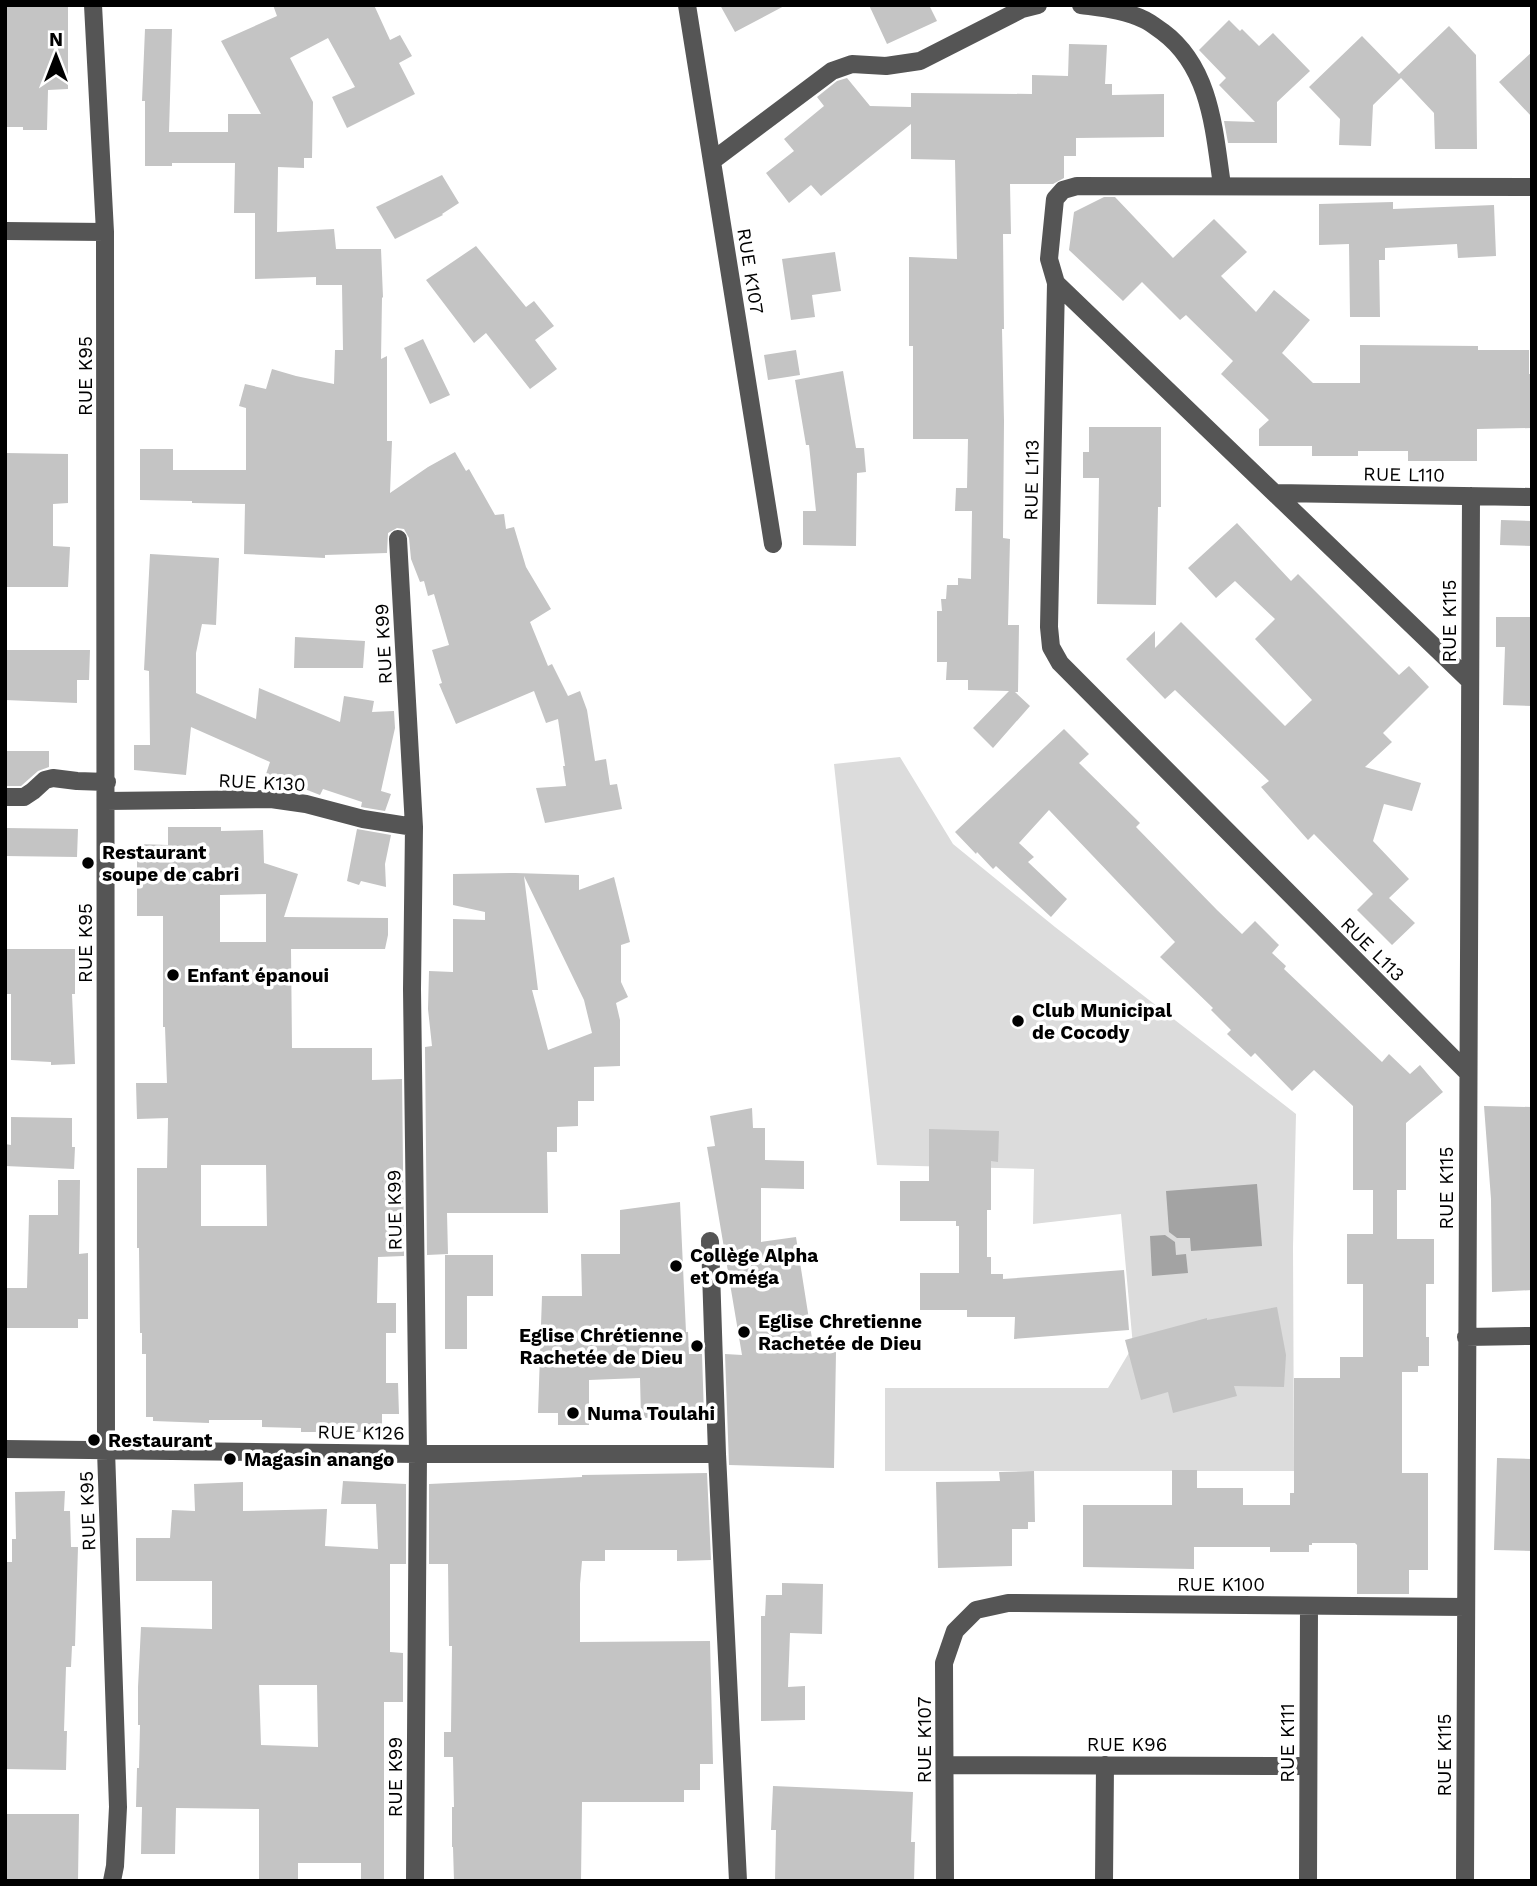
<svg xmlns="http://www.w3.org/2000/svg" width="1537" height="1886" viewBox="0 0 1537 1886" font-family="'Work Sans',sans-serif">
  <rect width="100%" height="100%" fill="#fff"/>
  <path fill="#dcdcdc" d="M 900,757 L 953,844 L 1055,927 L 1296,1114 L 1293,1247 L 1294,1471 L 885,1471 L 885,1388 L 1108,1388 L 1133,1346 L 1121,1214 L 1033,1224 L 1034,1169 L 877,1165 L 834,764 Z"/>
  <path fill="#a3a3a3" d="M 1257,1184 L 1262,1246 L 1191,1251 L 1190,1238 L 1177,1238 L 1169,1232 L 1166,1191 Z
    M 1165,1235 L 1175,1242 L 1176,1255 L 1186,1254 L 1188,1273 L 1152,1276 L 1150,1236 Z"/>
  <path fill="#c4c4c4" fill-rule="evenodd" d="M 5,5 L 68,5 L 68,89 L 48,90 L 47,130 L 23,130 L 23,127 L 5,127 Z
    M 273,5 L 374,5 L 390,40 L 400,35 L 412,56 L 399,63 L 415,94 L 347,128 L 332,97 L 355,87 L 328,38 L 290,58 L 313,102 L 312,158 L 304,158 L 304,168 L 278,167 L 277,232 L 334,229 L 336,249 L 381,249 L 383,297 L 382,298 L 381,359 L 387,356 L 387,441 L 392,441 L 390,493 L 428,467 L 455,452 L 466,471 L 469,469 L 495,515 L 504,514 L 506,529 L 514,527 L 526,567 L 551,609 L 530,622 L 548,666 L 552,664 L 568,696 L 580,691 L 587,710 L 595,761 L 606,759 L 610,785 L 617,784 L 622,809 L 545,823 L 536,788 L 566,786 L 563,766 L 565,766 L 558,719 L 546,723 L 534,691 L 456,724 L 439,684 L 442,683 L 432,650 L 449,645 L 434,594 L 428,596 L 424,581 L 420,582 L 411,559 L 409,538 L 404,529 L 397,528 L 388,533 L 387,553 L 325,555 L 325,558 L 244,554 L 245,504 L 192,503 L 192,501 L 140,500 L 140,449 L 173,449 L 173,470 L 246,470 L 246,408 L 239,406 L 245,384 L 266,389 L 272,369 L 296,376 L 334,384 L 335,350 L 343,350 L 342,285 L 316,285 L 316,277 L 255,279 L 255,213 L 234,213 L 235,163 L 172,163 L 172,166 L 145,166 L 145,101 L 142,101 L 145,29 L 172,29 L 169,132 L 228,132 L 228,114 L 261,114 L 221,41 L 277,16 Z
    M 720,5 L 786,5 L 735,32 Z
    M 869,5 L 929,5 L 937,21 L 887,44 Z
    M 1229,20 L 1240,31 L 1242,29 L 1259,46 L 1273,33 L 1310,71 L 1277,102 L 1277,143 L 1228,143 L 1224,121 L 1255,122 L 1219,85 L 1226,78 L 1199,50 Z
    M 1449,26 L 1476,55 L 1477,149 L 1435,149 L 1434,113 L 1401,78 L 1373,105 L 1371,146 L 1339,145 L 1340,119 L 1309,87 L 1362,36 L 1399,74 Z
    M 1069,44 L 1107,45 L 1105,84 L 1112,84 L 1112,95 L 1164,94 L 1164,137 L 1076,138 L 1076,156 L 1064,156 L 1064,178 L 1053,184 L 1010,184 L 1011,234 L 1003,234 L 1004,329 L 1002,329 L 1004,421 L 1003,538 L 1010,539 L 1008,625 L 1019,625 L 1018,692 L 1015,692 L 1030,706 L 993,748 L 973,728 L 1009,691 L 968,690 L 968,680 L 946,680 L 947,662 L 937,662 L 937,611 L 942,611 L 941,599 L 946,599 L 947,585 L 958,585 L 958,578 L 971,579 L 972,511 L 955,511 L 956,488 L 967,488 L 968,439 L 913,439 L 913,346 L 909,346 L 909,257 L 957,259 L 955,160 L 911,159 L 911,124 L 821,196 L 811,185 L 789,203 L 766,173 L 794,151 L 784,139 L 824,106 L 817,97 L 837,81 L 847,78 L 870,106 L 911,107 L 911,93 L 1032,94 L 1032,75 L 1068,76 Z
    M 1532,52 L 1532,117 L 1499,82 Z
    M 442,175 L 459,203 L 442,214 L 443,215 L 395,239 L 376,207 Z
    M 1104,197 L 1115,197 L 1173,258 L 1214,219 L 1247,252 L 1221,276 L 1256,312 L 1274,290 L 1310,320 L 1282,353 L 1313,383 L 1360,383 L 1360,345 L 1478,346 L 1478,350 L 1529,350 L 1529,374 L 1532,374 L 1532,428 L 1477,429 L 1477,461 L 1408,461 L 1408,451 L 1358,451 L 1358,456 L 1312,456 L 1312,446 L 1259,446 L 1259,429 L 1269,420 L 1221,374 L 1233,361 L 1186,315 L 1180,320 L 1142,282 L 1123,301 L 1069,250 L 1074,212 Z
    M 1393,202 L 1393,209 L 1494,205 L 1496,256 L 1458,258 L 1457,244 L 1385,248 L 1385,260 L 1379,260 L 1380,317 L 1350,317 L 1349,244 L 1319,245 L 1319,204 Z
    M 476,246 L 526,307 L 534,301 L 554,326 L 535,340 L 557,369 L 530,389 L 486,333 L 474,343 L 426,280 Z
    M 835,252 L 841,291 L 812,295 L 815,317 L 791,320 L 782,259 Z
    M 423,339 L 450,395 L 430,404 L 404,348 Z
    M 796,350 L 800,375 L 768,380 L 764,355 Z
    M 843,371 L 856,448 L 864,448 L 866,472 L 857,473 L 856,546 L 803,545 L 803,511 L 816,511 L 809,445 L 806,445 L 795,380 Z
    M 1089,427 L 1161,427 L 1161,507 L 1158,507 L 1156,605 L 1097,604 L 1099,478 L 1083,478 L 1083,452 L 1089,452 Z
    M 5,453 L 68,454 L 68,503 L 53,504 L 53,546 L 70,547 L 68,587 L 5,587 Z
    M 1501,520 L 1532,521 L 1532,546 L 1500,545 Z
    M 1237,523 L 1291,581 L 1298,574 L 1399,675 L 1409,666 L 1429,687 L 1383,733 L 1392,742 L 1365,767 L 1421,783 L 1412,811 L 1384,804 L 1373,841 L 1409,879 L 1389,898 L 1415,923 L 1392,945 L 1357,910 L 1373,894 L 1314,834 L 1308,840 L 1261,787 L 1269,781 L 1175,690 L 1165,699 L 1126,659 L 1155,631 L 1155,648 L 1181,622 L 1285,726 L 1312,700 L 1255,639 L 1275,619 L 1235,581 L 1216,598 L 1188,568 Z
    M 150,554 L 219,558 L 216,625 L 202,624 L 196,653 L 196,693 L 256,719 L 259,688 L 340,722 L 344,696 L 374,701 L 372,712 L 394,711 L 395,728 L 381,791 L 391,794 L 385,811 L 361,807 L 362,802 L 323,789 L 320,795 L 266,774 L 270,762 L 191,727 L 186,775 L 134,770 L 134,745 L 150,745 L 149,671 L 144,670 Z
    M 1496,617 L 1532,617 L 1532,706 L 1503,705 L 1505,647 L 1496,647 Z
    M 295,637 L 365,641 L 363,668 L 294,668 Z
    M 5,650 L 90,650 L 89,680 L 77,680 L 77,703 L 5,700 Z
    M 1064,729 L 1089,754 L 1079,763 L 1140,823 L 1136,827 L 1217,910 L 1242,934 L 1255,921 L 1279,945 L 1272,953 L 1286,966 L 1284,969 L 1382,1062 L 1389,1054 L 1410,1074 L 1420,1065 L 1443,1092 L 1406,1123 L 1406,1190 L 1397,1190 L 1397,1239 L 1434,1239 L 1434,1284 L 1426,1284 L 1426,1337 L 1429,1337 L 1429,1366 L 1418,1366 L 1418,1372 L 1402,1372 L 1402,1473 L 1428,1473 L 1428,1570 L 1409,1570 L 1409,1594 L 1357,1594 L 1357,1545 L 1355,1543 L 1312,1543 L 1312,1545 L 1309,1545 L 1309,1552 L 1270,1552 L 1270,1547 L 1194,1547 L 1194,1569 L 1083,1567 L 1083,1505 L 1172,1505 L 1172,1470 L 1197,1470 L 1197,1488 L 1243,1488 L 1243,1505 L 1290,1505 L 1290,1493 L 1294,1493 L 1294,1378 L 1340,1378 L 1340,1357 L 1363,1357 L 1363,1284 L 1347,1284 L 1347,1234 L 1373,1234 L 1373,1190 L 1353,1190 L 1353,1106 L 1314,1070 L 1292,1091 L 1255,1053 L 1251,1057 L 1227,1034 L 1231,1030 L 1211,1010 L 1213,1008 L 1160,957 L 1175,942 L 1049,810 L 1019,843 L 1034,857 L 1028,862 L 1067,899 L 1051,917 L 996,866 L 993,869 L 977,852 L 976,854 L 955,832 Z
    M 5,751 L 49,751 L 49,767 L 38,771 L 21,786 L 5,786 Z
    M 168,827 L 221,827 L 221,831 L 263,830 L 264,863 L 298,874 L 284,917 L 388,918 L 388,935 L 385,949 L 291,949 L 292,1048 L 372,1048 L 372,1080 L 402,1079 L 404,1256 L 378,1257 L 377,1303 L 396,1303 L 396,1333 L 386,1333 L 386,1383 L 398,1383 L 399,1414 L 382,1414 L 382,1432 L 301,1432 L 301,1428 L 262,1427 L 262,1420 L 209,1420 L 209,1423 L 153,1421 L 153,1417 L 146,1417 L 146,1354 L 142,1354 L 142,1333 L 140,1333 L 139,1248 L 137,1248 L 137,1168 L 167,1168 L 168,1118 L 137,1119 L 136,1083 L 167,1083 L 165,1027 L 163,1027 L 163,916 L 137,916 L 137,844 L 168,845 ZM 266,894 L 266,942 L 220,942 L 220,895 ZM 201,1165 L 266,1165 L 267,1226 L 201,1226 Z
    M 5,828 L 78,829 L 77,857 L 5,856 Z
    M 357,829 L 391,835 L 385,864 L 386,887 L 361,881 L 359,885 L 347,881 Z
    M 515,873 L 579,875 L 579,890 L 614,877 L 630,942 L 621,945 L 621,982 L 628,997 L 616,1003 L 620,1020 L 620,1066 L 594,1067 L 594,1101 L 578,1101 L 578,1126 L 557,1127 L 557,1152 L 547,1152 L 548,1213 L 447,1213 L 448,1254 L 427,1255 L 425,1047 L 432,1046 L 428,1009 L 429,971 L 453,972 L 453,919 L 485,920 L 485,912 L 453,905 L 453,874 ZM 524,876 L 584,1000 L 592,1033 L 548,1050 L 532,990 L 538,990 Z
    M 5,949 L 75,949 L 75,994 L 72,994 L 75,1064 L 51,1065 L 51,1062 L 11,1060 L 11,994 L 5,994 Z
    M 1484,1106 L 1532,1107 L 1532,1290 L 1492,1292 L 1491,1199 Z
    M 752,1108 L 753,1128 L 765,1128 L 765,1160 L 804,1161 L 804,1189 L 761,1188 L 761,1242 L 796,1237 L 814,1351 L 836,1352 L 834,1468 L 729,1465 L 725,1354 L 742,1355 L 707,1147 L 715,1146 L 710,1116 Z
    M 11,1117 L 72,1118 L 72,1147 L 75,1147 L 74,1169 L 5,1166 L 5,1144 L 11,1145 Z
    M 929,1129 L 999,1131 L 998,1162 L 991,1161 L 991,1210 L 987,1210 L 987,1257 L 991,1257 L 991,1274 L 1003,1274 L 1003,1279 L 1124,1270 L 1129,1330 L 1014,1339 L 1015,1317 L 967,1317 L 967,1310 L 920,1310 L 920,1273 L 959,1273 L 959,1226 L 956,1226 L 956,1221 L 900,1221 L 900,1181 L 929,1181 Z
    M 58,1180 L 80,1180 L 79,1254 L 88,1253 L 88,1319 L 78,1319 L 78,1328 L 5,1328 L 5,1288 L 27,1288 L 29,1215 L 58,1215 Z
    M 680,1202 L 686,1332 L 688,1332 L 689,1354 L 702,1354 L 704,1416 L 641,1418 L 640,1378 L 589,1380 L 589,1425 L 558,1425 L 558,1413 L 538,1413 L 542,1296 L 582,1296 L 581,1254 L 620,1254 L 620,1210 Z
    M 445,1255 L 493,1255 L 493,1296 L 467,1296 L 467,1349 L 445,1349 Z
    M 1277,1307 L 1286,1355 L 1284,1387 L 1234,1386 L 1237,1396 L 1173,1413 L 1168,1392 L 1141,1400 L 1125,1340 L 1207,1318 L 1207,1320 Z
    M 1497,1458 L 1532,1459 L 1532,1551 L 1494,1550 Z
    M 1034,1471 L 1035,1522 L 1028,1522 L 1028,1529 L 1012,1529 L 1012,1566 L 938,1568 L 936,1482 L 1000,1481 L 999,1472 Z
    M 707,1473 L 711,1560 L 677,1561 L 677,1550 L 605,1550 L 605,1561 L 582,1561 L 580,1584 L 580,1642 L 710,1641 L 713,1764 L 700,1764 L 700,1790 L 684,1790 L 684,1802 L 582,1802 L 581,1881 L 454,1881 L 453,1847 L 452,1847 L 452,1807 L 454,1807 L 453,1757 L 444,1757 L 444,1732 L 451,1732 L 452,1646 L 449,1646 L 448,1564 L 429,1564 L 429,1484 L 582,1477 L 582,1475 Z
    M 343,1481 L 406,1484 L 406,1564 L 390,1564 L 390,1652 L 403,1653 L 403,1702 L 384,1702 L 384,1881 L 361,1881 L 361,1863 L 298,1863 L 298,1881 L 259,1881 L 259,1809 L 176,1808 L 175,1854 L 141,1854 L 142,1807 L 136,1807 L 137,1768 L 139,1768 L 140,1725 L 138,1725 L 138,1687 L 141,1627 L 212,1629 L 212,1581 L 136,1581 L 136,1538 L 170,1538 L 172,1510 L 195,1511 L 194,1484 L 243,1482 L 243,1511 L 327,1509 L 325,1546 L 378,1549 L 376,1504 L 341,1504 ZM 259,1685 L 317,1685 L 318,1747 L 261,1745 Z
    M 65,1491 L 64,1511 L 70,1511 L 71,1547 L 78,1547 L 75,1646 L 72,1646 L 71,1667 L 66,1667 L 64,1731 L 67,1731 L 66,1770 L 5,1769 L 5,1562 L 12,1562 L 12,1539 L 16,1539 L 15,1492 Z
    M 782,1583 L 823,1584 L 822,1634 L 790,1633 L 788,1687 L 805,1686 L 805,1720 L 761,1721 L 761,1616 L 765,1616 L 766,1595 L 782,1595 Z
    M 773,1786 L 913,1792 L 911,1842 L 915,1842 L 914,1881 L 775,1881 L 776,1830 L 771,1830 Z
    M 5,1814 L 79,1814 L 78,1881 L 5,1881 Z"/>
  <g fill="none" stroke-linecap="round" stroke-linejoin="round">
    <path stroke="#555" stroke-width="18" d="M 93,5 L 105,232 L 106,1450 L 118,1807 L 115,1866 L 112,1881
      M 687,5 L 773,544
      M 1081,5 C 1102,8 1125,10 1145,20 C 1151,23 1157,28 1163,32 C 1211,68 1214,131 1222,185
      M 712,161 L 832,71 L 852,64 L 886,66 L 920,61 L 1022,9 L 1038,5
      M 5,231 L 105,232
      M 1056,283 L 1470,681
      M 1275,493 L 1532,497
      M 398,539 L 414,827 L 412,989 L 418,1454 L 415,1881
      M 5,797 L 24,797 L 33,791 L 45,780 L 53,778 L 77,781 L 107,782
      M 106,801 L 271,799 L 306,804 L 363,819 L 414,827
      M 1468,1073 L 1060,663 L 1051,647 L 1049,627 L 1056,283 L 1049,259 L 1055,199 L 1063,190 L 1077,186 L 1532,187
      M 710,1241 L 717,1454 L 738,1881
      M 1466,1337 L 1532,1336
      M 5,1449 L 418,1454 L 717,1454
      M 945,1765 L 1308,1766
      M 945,1881 L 944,1663 L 955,1631 L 976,1610 L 1008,1603 L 1466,1607
      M 1104,1881 L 1105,1765
      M 1308,1881 L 1309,1606
      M 1465,1881 L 1471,496"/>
  </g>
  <g fill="#000" stroke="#fff" stroke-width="2.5">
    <circle cx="88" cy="863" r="7"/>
    <circle cx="173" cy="975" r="7"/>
    <circle cx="1018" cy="1021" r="7"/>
    <circle cx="676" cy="1266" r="7"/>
    <circle cx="744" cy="1332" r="7"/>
    <circle cx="697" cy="1346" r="7"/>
    <circle cx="573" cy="1413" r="7"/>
    <circle cx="94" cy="1440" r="7"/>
    <circle cx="230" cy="1459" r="7"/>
  </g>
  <g text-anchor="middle" stroke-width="7" stroke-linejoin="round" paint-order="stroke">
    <g font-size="19" fill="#000" stroke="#fff">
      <text transform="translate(751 271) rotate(81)" y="7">RUE K107</text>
      <text transform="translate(85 376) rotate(-90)" y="7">RUE K95</text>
      <text transform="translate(1404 474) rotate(1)" y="7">RUE L110</text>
      <text transform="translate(1031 480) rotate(-89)" y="7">RUE L113</text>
      <text transform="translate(1449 621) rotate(-90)" y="7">RUE K115</text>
      <text transform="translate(383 644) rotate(-93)" y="7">RUE K99</text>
      <text transform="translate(262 782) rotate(3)" y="7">RUE K130</text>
      <text transform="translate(85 943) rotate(-90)" y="7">RUE K95</text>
      <text transform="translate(1373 949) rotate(45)" y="7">RUE L113</text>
      <text transform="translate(1446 1188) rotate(-90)" y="7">RUE K115</text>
      <text transform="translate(394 1210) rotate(-91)" y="7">RUE K99</text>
      <text transform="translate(361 1432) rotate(1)" y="7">RUE K126</text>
      <text transform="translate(87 1511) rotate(-92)" y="7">RUE K95</text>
      <text x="1221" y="1591">RUE K100</text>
      <text transform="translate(924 1740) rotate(-90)" y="7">RUE K107</text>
      <text transform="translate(1287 1743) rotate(-90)" y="7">RUE K111</text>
      <text x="1127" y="1751">RUE K96</text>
      <text transform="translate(1444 1755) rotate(-90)" y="7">RUE K115</text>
      <text transform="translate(395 1777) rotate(-90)" y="7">RUE K99</text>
    </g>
    <g font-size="19" font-weight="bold" fill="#000" stroke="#fff" text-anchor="start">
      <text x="102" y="859">Restaurant<tspan x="102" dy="22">soupe de cabri</tspan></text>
      <text x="187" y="982">Enfant épanoui</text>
      <text x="1032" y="1017">Club Municipal<tspan x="1032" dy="22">de Cocody</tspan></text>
      <text x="690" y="1262">Collège Alpha<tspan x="690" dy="22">et Oméga</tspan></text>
      <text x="758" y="1328">Eglise Chretienne<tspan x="758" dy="22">Rachetée de Dieu</tspan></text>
      <text x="683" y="1342" text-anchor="end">Eglise Chrétienne<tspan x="683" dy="22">Rachetée de Dieu</tspan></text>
      <text x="587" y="1420">Numa Toulahi</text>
      <text x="108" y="1447">Restaurant</text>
      <text x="244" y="1466">Magasin anango</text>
    </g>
  </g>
  <rect width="1537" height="1886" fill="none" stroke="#000000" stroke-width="14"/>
  <g transform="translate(56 56)" stroke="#ffffff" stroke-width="5" paint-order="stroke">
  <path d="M0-5L12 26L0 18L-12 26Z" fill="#000000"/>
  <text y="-10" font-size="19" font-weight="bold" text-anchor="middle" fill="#000000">N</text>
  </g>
</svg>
